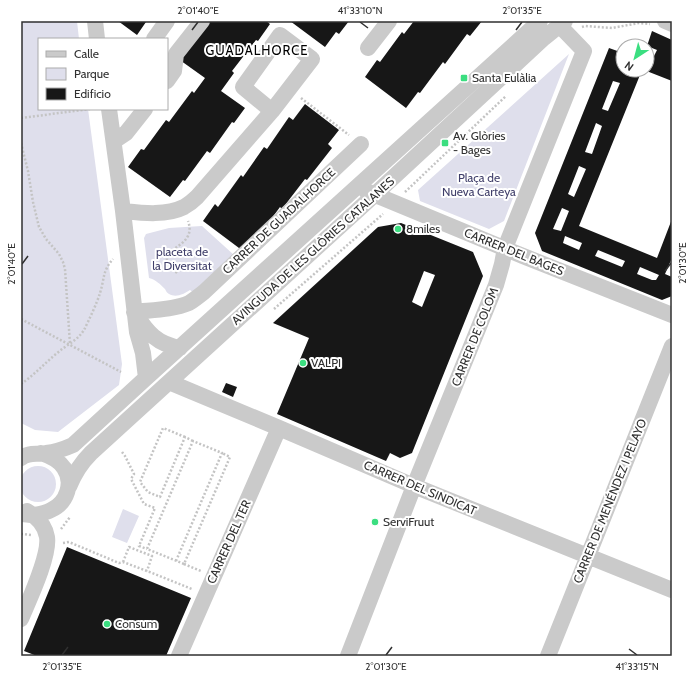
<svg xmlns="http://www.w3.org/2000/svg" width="693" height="677" viewBox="0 0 693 677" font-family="Cabin,sans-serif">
  <rect width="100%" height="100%" fill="#fff"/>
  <path fill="#dfdfec" d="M 21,21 L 77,21 L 79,39 L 39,39 L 39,109 L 88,109 L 122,364 L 119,385 L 58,432 L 35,430 L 21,423 Z
    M 569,54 L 504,221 L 489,229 L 420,201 L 418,190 Z
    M 202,226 L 234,255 L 195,294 L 190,290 C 184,294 176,298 169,294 C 167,293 166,291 165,289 C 160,284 156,280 149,278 L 144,238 L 146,234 L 169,228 Z
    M20 484a18 18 0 1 1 36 0a18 18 0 1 1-36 0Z
    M 123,509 L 139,516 L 127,543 L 112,537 Z"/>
  <path fill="#171717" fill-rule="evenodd" d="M 118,21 L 145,21 L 146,22 L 137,35 Z
    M 205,21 L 266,21 L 270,24 L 258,41 L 256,40 L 232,71 L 234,73 L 221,91 L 245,108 L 234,123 L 232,122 L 210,153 L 207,151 L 185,181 L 183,180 L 170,197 L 128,167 L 141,149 L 144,150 L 166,120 L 169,122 L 192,91 L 194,93 L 205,78 L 177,58 Z
    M 290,21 L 349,21 L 339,34 L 336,32 L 325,47 Z
    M 414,21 L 482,21 L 470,36 L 467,34 L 445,64 L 443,62 L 420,93 L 418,92 L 406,108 L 365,77 L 377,60 L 380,62 L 402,32 L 404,34 Z
    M 652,31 L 672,40 L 672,81 L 644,70 L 647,70 L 647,55 L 653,58 L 657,50 L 647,46 Z
    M 609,48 L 623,53 L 623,57 L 619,66 L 623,68 L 623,70 L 642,70 L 579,226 L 657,258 L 672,219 L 672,258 L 665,274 L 672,277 L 672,296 L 662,300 L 542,251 L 535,233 ZM 613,81 L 620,83 L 608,111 L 602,109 ZM 596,123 L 602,126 L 592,154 L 585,152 ZM 579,166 L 586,169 L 574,197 L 568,194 ZM 562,208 L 569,211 L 561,231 L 553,229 ZM 565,236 L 582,243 L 579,250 L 563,243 ZM 598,250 L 625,261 L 622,267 L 595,256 ZM 640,267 L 659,275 L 656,280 L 652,280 L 637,274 Z
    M 305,104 L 339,130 L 328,144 L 332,148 L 307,180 L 305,179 L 282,209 L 280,207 L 258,237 L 243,251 L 203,221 L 215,204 L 218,207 L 241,175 L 243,177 L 264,147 L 267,149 L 289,117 L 293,120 Z
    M 401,223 L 473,252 L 483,276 L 412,453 L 400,458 L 390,453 L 386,461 L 277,414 L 309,338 L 273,323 L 378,227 ZM 424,271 L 435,275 L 422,307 L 412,302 Z
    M 226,383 L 237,387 L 233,397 L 222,392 Z
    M 67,547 L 191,598 L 166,656 L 37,656 L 24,651 Z"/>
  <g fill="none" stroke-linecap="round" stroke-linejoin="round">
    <path stroke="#c4c4c4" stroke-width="2.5" stroke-dasharray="2 2" stroke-linecap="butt" d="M 582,27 L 585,26 L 612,28 L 639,23 L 650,24
      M 301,98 L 349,135
      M 21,118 L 90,109
      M 21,143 L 28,171 L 33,202 L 39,227 L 46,239 L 59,254 L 63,262 L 65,269 L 70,344
      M 405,192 L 506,96
      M 177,273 C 173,269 168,265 167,260 C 165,247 197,245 188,221
      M 274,309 L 383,214
      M 21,319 L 121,372
      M 21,384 C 34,375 44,364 56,354 C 66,345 77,341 84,330 C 89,320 97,303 100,293 C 105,277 102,272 113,259
      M 185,437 L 163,428 L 140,482 L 148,492 L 160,497 L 185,437 L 193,441
      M 122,452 L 125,456 L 134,474 L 131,479 L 144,504 L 155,508 L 139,546 L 147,549
      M 61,529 L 70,517
      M 21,534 L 24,534 L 31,535
      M 63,543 L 69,542 L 119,563 L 123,562 L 147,571 L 192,589
      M 176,561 L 222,453 L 193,441 L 147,549 L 184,564 L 230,457 L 222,453
      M 123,562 L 129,547 L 152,556 L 147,571
      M 184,564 L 201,571"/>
    <path stroke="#cacaca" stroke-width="16" d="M 95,21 L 97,39
      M 665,21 L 672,24
      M 154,39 L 167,21
      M 368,48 L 389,21
      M 167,81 L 174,71 L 176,54 L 202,21
      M 109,109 L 123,211 L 137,332 L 143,353 L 146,378
      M 114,141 L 126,133 L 145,109
      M 366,191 L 523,256 L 672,315
      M 123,211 C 142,213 166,216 184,207 C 189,204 193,201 197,197 L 272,111 L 312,59 L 280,35 L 243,87 L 272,111
      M 134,312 C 151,310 173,310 189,303 C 194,300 199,296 204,292 L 361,144
      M 136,315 C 148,333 157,344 180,348
      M 169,382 L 279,428 L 414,486 L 672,590
      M 21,458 C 29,452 36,455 46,453 C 55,452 64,449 73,445 L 146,378 L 540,21
      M 69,487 C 74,474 81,463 91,453 L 359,209 L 544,38 L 565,21
      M 21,514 C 25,514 29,515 33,515 C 39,514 46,513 51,510 C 67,503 74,482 64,468 C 59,460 50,456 41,453
      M 21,619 C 29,600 50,556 47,537 C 45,525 37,517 27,511
      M 179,656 L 279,428
      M 348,656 L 414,486 L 496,285 L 502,264 L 505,248 L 584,51 L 559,25
      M 548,656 L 672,346"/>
  </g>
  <path fill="none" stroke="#303030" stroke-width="1.5" d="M 360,22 L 368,28M 192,30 L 198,22M 516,30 L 522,22M 22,264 L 28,256M 665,271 L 671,263M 629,649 L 637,655M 62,655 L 68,647M 386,655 L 392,647"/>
  <g fill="#3bde80" stroke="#fff" stroke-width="1.5">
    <rect x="460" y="74" width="8" height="8" rx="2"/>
    <rect x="441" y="139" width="8" height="8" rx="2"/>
    <circle cx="398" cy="229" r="4"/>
    <circle cx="303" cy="363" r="4"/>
    <circle cx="375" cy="522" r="4"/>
    <circle cx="107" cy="624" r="4"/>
  </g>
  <g text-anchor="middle" stroke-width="4" stroke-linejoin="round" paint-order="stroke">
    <g font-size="12" fill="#303030" stroke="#fff" text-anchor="start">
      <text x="472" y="82">Santa Eulàlia</text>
      <text x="453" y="140">Av. Glòries<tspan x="453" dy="14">- Bages</tspan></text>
      <text x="406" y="233">8miles</text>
      <text x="311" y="367">VALPI</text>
      <text x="383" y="526">ServiFruut</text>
      <text x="115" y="628">Consum</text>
    </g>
    <g font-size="12" fill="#403f6a" stroke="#fff">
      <text x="479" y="182">Plaça de<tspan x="479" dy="14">Nueva Carteya</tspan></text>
      <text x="182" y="256">placeta de<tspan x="182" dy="14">la Diversitat</tspan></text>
    </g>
    <g font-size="12" fill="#303030" stroke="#fff">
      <text transform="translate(279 221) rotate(-43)" y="4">CARRER DE GUADALHORCE</text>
      <text transform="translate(313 251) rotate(-42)" y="4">AVINGUDA DE LES GLÒRIES CATALANES</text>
      <text transform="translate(514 252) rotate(22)" y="4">CARRER DEL BAGES</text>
      <text transform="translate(475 337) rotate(-68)" y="4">CARRER DE COLOM</text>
      <text transform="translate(420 488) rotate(23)" y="4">CARRER DEL SINDICAT</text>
      <text transform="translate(610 501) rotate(-68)" y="4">CARRER DE MENÉNDEZ I PELAYO</text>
      <text transform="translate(229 542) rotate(-66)" y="4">CARRER DEL TER</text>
    </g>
    <g font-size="13" letter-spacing="1" fill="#000" stroke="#fff">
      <text x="257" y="55">GUADALHORCE</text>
    </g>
  </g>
  <rect width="693" height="677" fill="none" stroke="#ffffff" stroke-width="44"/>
  <rect x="38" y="38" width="130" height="72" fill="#ffffff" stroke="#acacac"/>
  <rect x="46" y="51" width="20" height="6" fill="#cacaca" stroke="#acacac"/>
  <text x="74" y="58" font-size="12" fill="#303030">Calle</text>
  <rect x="46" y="68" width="20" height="12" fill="#dfdfec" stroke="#acacac"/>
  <text x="74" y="78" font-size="12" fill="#303030">Parque</text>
  <rect x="46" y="88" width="20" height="12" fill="#171717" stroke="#acacac"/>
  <text x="74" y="98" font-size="12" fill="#303030">Edificio</text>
  <g transform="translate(635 58) rotate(216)"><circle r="19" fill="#ffffff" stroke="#acacac"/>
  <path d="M0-3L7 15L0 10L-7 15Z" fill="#3bde80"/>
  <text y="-6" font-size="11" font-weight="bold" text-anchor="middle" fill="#303030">N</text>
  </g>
  <rect x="22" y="22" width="649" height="633" fill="none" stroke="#303030" stroke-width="1.5"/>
  <g font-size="10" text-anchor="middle" fill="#303030">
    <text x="198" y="14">2°01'40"E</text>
    <text x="360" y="14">41°33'10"N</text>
    <text x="522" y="14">2°01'35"E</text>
    <text transform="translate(682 263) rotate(-90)" y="4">2°01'30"E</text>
    <text transform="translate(11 264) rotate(-90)" y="4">2°01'40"E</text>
    <text x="62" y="670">2°01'35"E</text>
    <text x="386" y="670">2°01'30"E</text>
    <text x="637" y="670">41°33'15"N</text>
  </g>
</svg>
